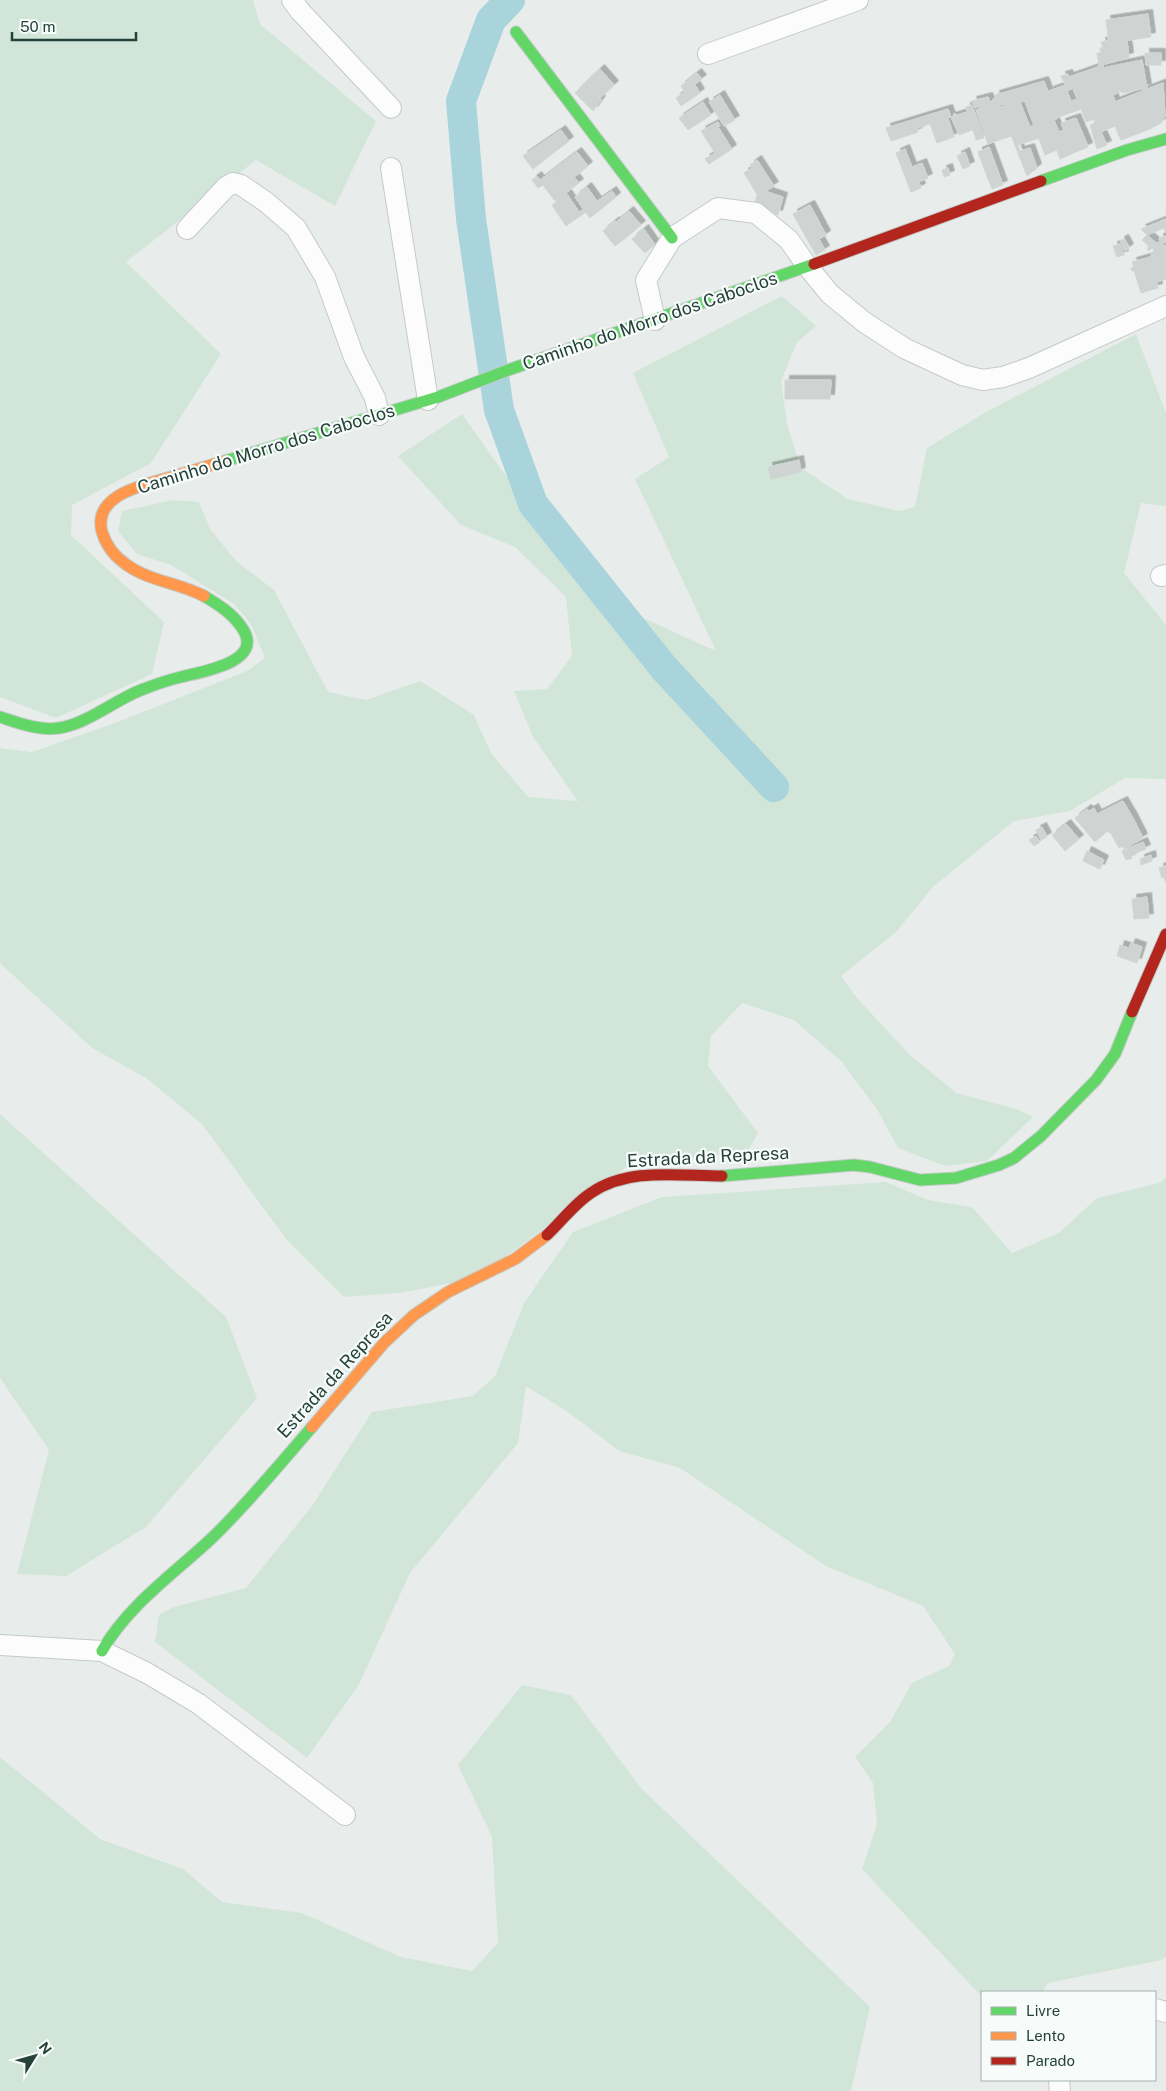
<svg xmlns="http://www.w3.org/2000/svg" width="1166" height="2091" viewBox="0 0 1166 2091" font-family="'Public Sans',sans-serif">
  <defs>
    <filter id="shadow"><feDropShadow dx="4.5" dy="-4.5" stdDeviation="0" flood-color="#0004"/></filter>
  </defs>
  <rect width="100%" height="100%" fill="#e8edeb"/>
  <path fill="#d1e6d8" d="M 0,0 L 253,0 L 260,24 L 376,121 L 335,206 L 256,160 L 126,262 L 221,354 L 151,463 L 72,505 L 71,535 L 164,622 L 152,674 L 56,718 L 0,697 Z
    M 782,296 L 816,326 L 797,342 L 781,381 L 787,424 L 801,468 L 848,499 L 899,511 L 915,507 L 927,448 L 986,412 L 1136,334 L 1166,413 L 1166,506 L 1141,503 L 1124,573 L 1166,625 L 1166,779 L 1125,778 L 1070,811 L 1014,821 L 933,887 L 896,932 L 841,976 L 857,998 L 909,1054 L 956,1093 L 1017,1109 L 1033,1117 L 987,1161 L 945,1166 L 898,1148 L 878,1111 L 842,1062 L 794,1020 L 742,1003 L 711,1036 L 708,1066 L 758,1133 L 748,1151 L 625,1168 L 486,1271 L 452,1283 L 400,1293 L 344,1297 L 286,1239 L 202,1124 L 146,1078 L 92,1048 L 0,963 L 0,748 L 32,752 L 115,723 L 247,671 L 265,658 L 251,624 L 234,604 L 171,565 L 137,554 L 118,531 L 122,511 L 173,500 L 199,502 L 210,529 L 236,561 L 274,590 L 328,692 L 366,700 L 420,681 L 474,715 L 491,753 L 528,797 L 578,801 L 533,737 L 514,691 L 547,689 L 572,656 L 566,597 L 515,547 L 461,525 L 398,456 L 462,414 L 590,594 L 716,651 L 635,479 L 669,457 L 633,373 Z
    M 0,1114 L 226,1317 L 257,1398 L 146,1527 L 66,1576 L 17,1574 L 49,1450 L 0,1378 Z
    M 1166,1178 L 1166,1956 L 1162,1960 L 1048,1983 L 1042,1992 L 982,1992 L 982,1997 L 862,1869 L 877,1824 L 873,1783 L 855,1757 L 890,1722 L 912,1683 L 949,1666 L 955,1654 L 923,1606 L 826,1566 L 680,1468 L 619,1451 L 568,1412 L 526,1386 L 518,1443 L 410,1573 L 358,1686 L 307,1758 L 155,1642 L 159,1615 L 174,1607 L 246,1588 L 312,1506 L 372,1412 L 473,1396 L 495,1376 L 524,1303 L 573,1232 L 662,1197 L 886,1182 L 928,1200 L 972,1207 L 1012,1253 L 1059,1233 L 1097,1198 L 1159,1183 Z
    M 522,1685 L 571,1695 L 641,1788 L 870,2007 L 851,2091 L 0,2091 L 0,1757 L 100,1839 L 183,1869 L 222,1902 L 302,1913 L 401,1957 L 472,1971 L 498,1943 L 492,1837 L 458,1765 Z"/>
  <g fill="none" stroke-linecap="round" stroke-linejoin="round">
    <path stroke="#a9d4db" stroke-width="30" d="M 510,0 L 491,20 L 461,101 L 471,219 L 499,410 L 533,504 L 664,668 L 774,787"/>
  </g>
  <path fill="#cfd4d2" stroke="#d1d6d4" filter="url(#shadow)" d="M 1148,14 L 1151,37 L 1109,43 L 1106,20 Z
    M 1109,40 L 1109,43 L 1127,41 L 1129,57 L 1099,66 L 1097,53 L 1101,53 L 1100,48 L 1103,48 L 1101,42 Z
    M 1145,53 L 1161,53 L 1161,65 L 1146,65 Z
    M 1142,60 L 1147,88 L 1122,93 L 1121,91 L 1113,95 L 1115,102 L 1107,105 L 1092,69 L 1103,65 L 1103,68 Z
    M 600,69 L 614,85 L 600,98 L 586,82 Z
    M 1092,69 L 1115,126 L 1101,132 L 1107,145 L 1097,149 L 1090,125 L 1096,123 L 1094,119 L 1086,122 L 1069,77 Z
    M 697,73 L 702,79 L 685,92 L 681,86 Z
    M 1068,74 L 1073,88 L 1067,91 L 1071,101 L 1077,99 L 1081,109 L 1059,117 L 1049,91 L 1065,85 L 1061,76 Z
    M 1044,81 L 1058,118 L 1054,120 L 1059,132 L 1064,130 L 1073,153 L 1060,159 L 1057,150 L 1045,155 L 1020,88 Z
    M 586,82 L 601,100 L 593,111 L 575,93 Z
    M 1163,83 L 1165,116 L 1161,123 L 1150,129 L 1121,140 L 1119,136 L 1149,126 L 1161,118 L 1160,84 Z
    M 1160,84 L 1161,118 L 1149,126 L 1119,136 L 1107,105 Z
    M 695,85 L 700,93 L 681,106 L 676,98 Z
    M 1020,88 L 1025,101 L 1020,102 L 1030,127 L 1034,125 L 1039,138 L 1018,145 L 1020,151 L 1030,148 L 1037,168 L 1027,176 L 1000,107 L 1004,106 L 1003,104 L 999,105 L 995,95 Z
    M 720,95 L 735,120 L 724,126 L 709,102 Z
    M 988,97 L 990,102 L 996,97 L 1011,136 L 988,144 L 976,110 L 982,108 L 981,105 L 975,108 L 972,101 Z
    M 703,102 L 711,115 L 688,130 L 679,118 Z
    M 972,105 L 980,127 L 959,135 L 951,117 L 967,112 L 966,107 Z
    M 948,109 L 951,117 L 948,118 L 954,137 L 937,143 L 930,124 L 917,128 L 918,132 L 891,141 L 886,128 Z
    M 1076,118 L 1088,147 L 1073,153 L 1061,123 Z
    M 718,122 L 720,126 L 718,127 L 732,149 L 709,164 L 705,159 L 715,153 L 701,131 Z
    M 980,127 L 984,138 L 976,140 L 973,130 Z
    M 561,130 L 566,137 L 549,150 L 552,154 L 533,169 L 523,156 Z
    M 1064,130 L 1073,153 L 1060,159 L 1052,135 Z
    M 1082,132 L 1088,147 L 1073,153 L 1067,138 Z
    M 566,137 L 569,141 L 552,154 L 549,150 Z
    M 989,147 L 1000,177 L 989,181 L 978,152 Z
    M 989,147 L 1003,185 L 992,189 L 978,152 Z
    M 905,149 L 912,167 L 922,163 L 928,178 L 919,182 L 921,188 L 911,192 L 896,153 Z
    M 577,152 L 588,166 L 572,179 L 561,164 Z
    M 965,152 L 970,166 L 963,169 L 957,156 Z
    M 757,160 L 774,186 L 758,196 L 744,173 L 752,168 L 750,165 Z
    M 561,164 L 572,179 L 574,177 L 579,183 L 555,201 L 543,185 L 538,188 L 532,180 L 537,176 L 540,180 Z
    M 948,168 L 950,175 L 944,177 L 942,170 Z
    M 587,187 L 597,201 L 584,210 L 575,197 Z
    M 612,191 L 616,197 L 590,218 L 584,210 Z
    M 765,191 L 783,197 L 778,215 L 754,206 L 757,195 Z
    M 567,194 L 579,212 L 584,209 L 586,212 L 566,226 L 552,205 Z
    M 810,205 L 826,235 L 819,239 L 825,250 L 816,255 L 793,214 Z
    M 810,205 L 826,235 L 810,244 L 793,214 Z
    M 629,211 L 641,225 L 628,236 L 616,222 Z
    M 1166,219 L 1166,233 L 1164,228 L 1147,235 L 1141,229 Z
    M 615,221 L 628,236 L 615,246 L 603,231 Z
    M 644,229 L 653,242 L 643,251 L 632,239 Z
    M 1147,235 L 1161,247 L 1166,245 L 1166,279 L 1157,282 L 1158,288 L 1141,293 L 1134,270 L 1132,271 L 1131,268 L 1134,267 L 1132,262 L 1150,257 L 1154,250 L 1152,248 L 1149,251 L 1147,249 L 1149,246 L 1142,240 Z
    M 1166,236 L 1166,242 L 1163,243 L 1164,246 L 1161,247 L 1156,243 L 1160,242 L 1159,238 Z
    M 1124,239 L 1129,248 L 1125,251 L 1120,241 Z
    M 653,242 L 655,244 L 645,253 L 643,251 Z
    M 1120,244 L 1124,255 L 1117,257 L 1113,246 Z
    M 785,380 L 831,380 L 830,399 L 785,399 Z
    M 799,460 L 801,472 L 771,479 L 768,467 Z
    M 1123,801 L 1133,818 L 1109,833 L 1107,831 L 1095,842 L 1075,818 L 1087,809 L 1089,811 L 1094,808 L 1097,814 Z
    M 1087,809 L 1105,832 L 1095,842 L 1075,818 Z
    M 1133,818 L 1143,838 L 1124,849 L 1122,846 L 1119,848 L 1110,832 Z
    M 1066,824 L 1079,839 L 1065,851 L 1052,835 Z
    M 1042,827 L 1047,837 L 1041,840 L 1036,830 Z
    M 1036,836 L 1040,842 L 1034,846 L 1029,840 Z
    M 1143,842 L 1146,849 L 1131,855 L 1132,858 L 1126,860 L 1122,851 Z
    M 1087,851 L 1104,860 L 1100,869 L 1083,861 Z
    M 1151,855 L 1152,861 L 1141,865 L 1140,859 Z
    M 1166,866 L 1166,883 L 1164,877 L 1162,878 L 1159,868 Z
    M 1147,897 L 1149,918 L 1134,919 L 1132,899 Z
    M 1131,943 L 1142,947 L 1137,963 L 1117,956 L 1120,945 L 1129,948 Z"/>
  <g fill="none" stroke-linecap="round" stroke-linejoin="round">
    <g stroke="#c5cac8" stroke-width="22">
      <path id="street" d="M 292,0 L 300,11 L 391,108
        M 708,54 L 858,0
        M 391,168 L 428,400
        M 187,229 L 226,187 L 233,183 L 241,185 L 266,202 L 296,228 L 325,277 L 354,357 L 375,398 L 379,415
        M 655,320 L 646,280 L 672,238 L 718,208 L 756,213 L 789,240 L 807,266 L 830,294 L 864,322 L 904,348 L 962,375 L 983,380 L 1003,377 L 1029,368 L 1166,306
        M 1161,576 L 1166,575
        M 0,1645 L 102,1651 L 147,1673 L 199,1704 L 345,1815
        M 1155,2009 L 1166,2012
        M 1059,2080 L 1060,2091"/>
    </g>
    <g stroke="#c3cbc8" stroke-width="13">
      <path id="fast" d="M 516,32 L 672,238
        M 1041,181 L 1127,150 L 1166,139
        M 225,461 L 438,397 L 511,369 L 814,264
        M 0,717 C 19,723 39,731 59,728 C 87,724 115,700 141,690 C 154,685 168,680 181,677 C 200,672 262,663 244,631 C 235,615 219,605 204,596
        M 722,1176 L 854,1165 L 870,1167 L 920,1180 L 956,1178 L 999,1165 L 1014,1158 L 1041,1136 L 1096,1080 L 1115,1054 L 1132,1012
        M 102,1651 C 128,1605 175,1573 213,1537 C 248,1503 280,1464 312,1427"/>
    </g>
    <g stroke="#c3cbc8" stroke-width="13">
      <path id="slow" d="M 204,596 C 179,583 149,581 127,565 C 115,557 106,545 102,532 C 92,494 145,485 171,477 C 189,472 207,466 225,461
        M 312,1427 L 384,1343 L 414,1315 L 448,1292 L 515,1259 L 547,1235"/>
    </g>
    <g stroke="#c3cbc8" stroke-width="13">
      <path id="jam" d="M 814,264 L 1041,181
        M 1132,1012 L 1166,934
        M 547,1235 C 561,1222 575,1203 591,1193 C 628,1167 679,1176 722,1176"/>
    </g>
    <use href="#street" stroke="#fcfcfc" stroke-width="20"/>
    <use href="#fast" stroke="#63d668" stroke-width="11"/>
    <use href="#slow" stroke="#ff974d" stroke-width="11"/>
    <use href="#jam" stroke="#b3261e" stroke-width="11"/>
  </g>
  <g text-anchor="middle" stroke-width="4.5" stroke-linejoin="round" paint-order="stroke">
    <g font-size="18" fill="#24423a" stroke="#f7fbf9">
      <text transform="translate(650 321) rotate(-19)" y="6">Caminho do Morro dos Caboclos</text>
      <text transform="translate(266 449) rotate(-17)" y="6">Caminho do Morro dos Caboclos</text>
      <text transform="translate(708 1157) rotate(-3)" y="6">Estrada da Represa</text>
      <text transform="translate(335 1375) rotate(-48)" y="6">Estrada da Represa</text>
    </g>
  </g>
  <rect x="981" y="1991" width="175" height="90" fill="#f7fbf9" stroke="#a3b1ad"/>
  <rect x="991" y="2007" width="25" height="8" fill="#63d668" stroke="#a3b1ad"/>
  <text x="1026" y="2016" font-size="15" fill="#24423a">Livre</text>
  <rect x="991" y="2032" width="25" height="8" fill="#ff974d" stroke="#a3b1ad"/>
  <text x="1026" y="2041" font-size="15" fill="#24423a">Lento</text>
  <rect x="991" y="2057" width="25" height="8" fill="#b3261e" stroke="#a3b1ad"/>
  <text x="1026" y="2066" font-size="15" fill="#24423a">Parado</text>
  <g transform="translate(35 2056) rotate(53)" stroke="#f7fbf9" stroke-width="4" paint-order="stroke">
  <path d="M0-4L9 19L0 12L-9 19Z" fill="#24423a"/>
  <text y="-8" font-size="14" font-weight="bold" text-anchor="middle" fill="#24423a">N</text>
  </g>
  <path d="M12 32v8h124v-8" fill="none" stroke="#24423a" stroke-width="2.5"/>
  <text x="20" y="32" font-size="15" fill="#24423a" stroke="#f7fbf9" stroke-width="4" paint-order="stroke">50 m</text>
</svg>
